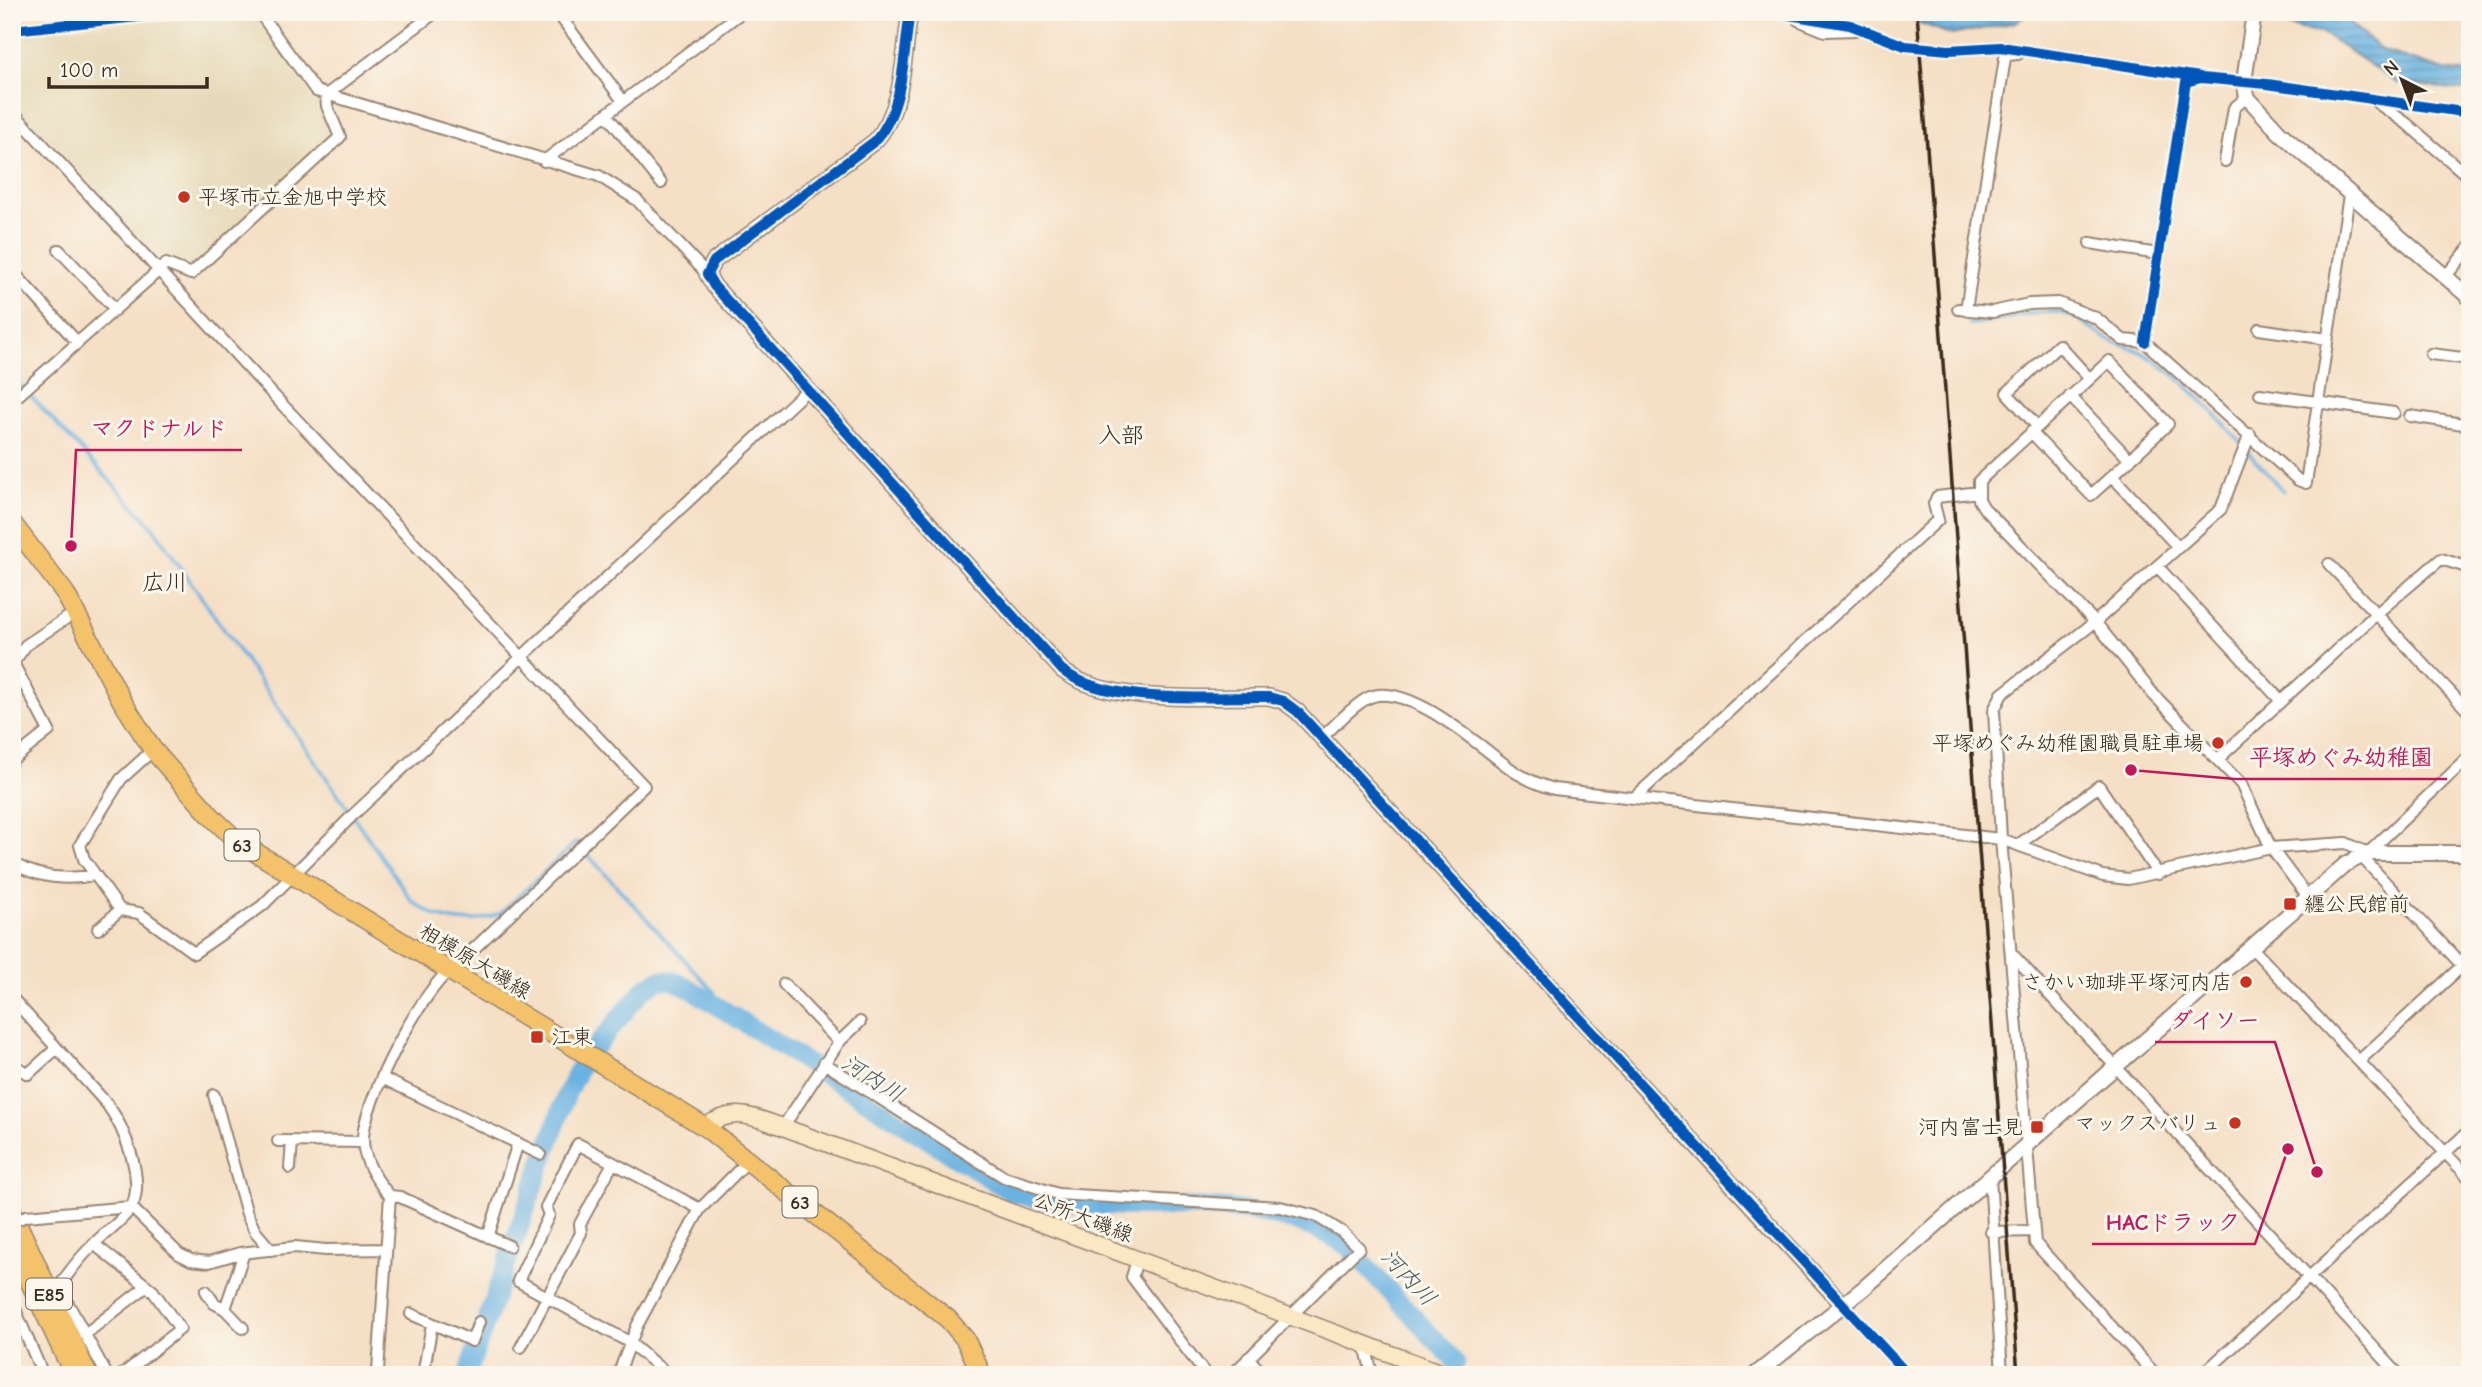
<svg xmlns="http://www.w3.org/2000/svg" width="2482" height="1387" viewBox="0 0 2482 1387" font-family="'Comic Neue','Klee One',sans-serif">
  <defs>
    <pattern id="water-rules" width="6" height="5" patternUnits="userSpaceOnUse" patternTransform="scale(1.75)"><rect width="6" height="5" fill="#6ab2e1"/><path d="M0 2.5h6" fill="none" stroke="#5891b6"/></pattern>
  </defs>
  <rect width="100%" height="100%" fill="#fbf7ec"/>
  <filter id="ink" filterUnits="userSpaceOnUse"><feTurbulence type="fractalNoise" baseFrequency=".0143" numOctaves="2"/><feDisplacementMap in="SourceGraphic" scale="14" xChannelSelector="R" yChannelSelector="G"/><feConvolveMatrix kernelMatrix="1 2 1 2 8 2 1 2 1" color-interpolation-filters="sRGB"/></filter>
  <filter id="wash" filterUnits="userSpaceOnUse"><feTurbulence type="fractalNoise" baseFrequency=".00686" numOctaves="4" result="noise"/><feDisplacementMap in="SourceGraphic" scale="28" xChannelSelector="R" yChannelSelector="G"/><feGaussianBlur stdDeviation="1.57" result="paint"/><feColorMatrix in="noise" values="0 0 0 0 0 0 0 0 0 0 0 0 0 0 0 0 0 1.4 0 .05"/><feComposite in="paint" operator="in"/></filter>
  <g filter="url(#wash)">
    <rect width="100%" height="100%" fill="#f5dfc5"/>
    <path fill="#e7daba" d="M 210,12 L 251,12 L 323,108 L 334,130 L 332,136 L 192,268 L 158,258 L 12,103 L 12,40 L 23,31 L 180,20 Z"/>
    <path fill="url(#water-rules)" stroke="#526e80" stroke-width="2" d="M 1891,12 L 2031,12 L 2016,22 L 1952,35 Z
      M 2231,12 L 2337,12 L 2381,50 L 2444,70 L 2470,73 L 2470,91 L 2397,83 L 2324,34 Z"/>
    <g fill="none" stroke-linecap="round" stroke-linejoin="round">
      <path stroke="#6ab2e1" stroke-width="3.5" d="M 1969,324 C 1998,323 2025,311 2054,312 C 2078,313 2091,331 2111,341 C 2120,345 2132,347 2141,352 C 2197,384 2240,444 2283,491
        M 12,376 L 152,526 L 412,901 C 441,923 467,927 501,913 L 576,842 L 715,993 L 714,1004"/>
      <path stroke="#6ab2e1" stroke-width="19" d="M 467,1375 L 567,1093 L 581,1064 L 644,989 L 659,980 L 671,980 L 686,986 L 1012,1193 C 1120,1225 1248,1180 1347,1246 L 1456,1362"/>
    </g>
  </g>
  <g filter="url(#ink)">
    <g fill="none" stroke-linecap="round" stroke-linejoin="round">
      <g stroke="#988472" stroke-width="14">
        <path id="minor" d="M 259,12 L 316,91 L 599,176 L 637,200 L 707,274
          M 557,12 L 623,101
          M 1771,12 L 1850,25 L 1905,46 L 1949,50 L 2001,47 L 2201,77
          M 1798,20 L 1825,31 L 1856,30
          M 12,30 L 186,12
          M 2376,102 L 2406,123 L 2470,178
          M 12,111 L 278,400 L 644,786 L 458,964 C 425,981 363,1102 363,1139 C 363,1161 376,1180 390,1196 L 400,1197 L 509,1246
          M 606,114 L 661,183
          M 544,161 L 742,12
          M 2225,161 L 2234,108 L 2247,97
          M 2090,243 L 2158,254
          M 59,250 L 115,309
          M 17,276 L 78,343
          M 2445,277 L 2470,247
          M 1958,309 L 1992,312 L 2029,304 L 2058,303 L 2096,318 L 2123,340 L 2145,342 L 2298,480 L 2306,483 L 2349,195
          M 1966,310 L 2005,58 L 2008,55 L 2018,54
          M 2259,329 L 2327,339
          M 2145,342 L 2186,82 L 2201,78 L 2267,84 L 2470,113
          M 2431,354 L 2470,359
          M 2260,394 L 2394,413
          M 2070,396 L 2130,460
          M 12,401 L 166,264 L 191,274 L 340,137 L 327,106 L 326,95 L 436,12
          M 2410,416 L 2470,425
          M 2037,426 L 2007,393 L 2059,345 L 2089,378
          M 2031,432 L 2091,495 L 2112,476
          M 2178,547 L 2112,476 L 2168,424 L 2109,361 L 1979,481 L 1979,500 L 1984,508 L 2095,622 L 2153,694 L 2241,784 L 2271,848 L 2307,896
          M 2329,564 L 2470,713
          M 2157,566 L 2281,701
          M 1321,738 C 1335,726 1350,708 1366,699 C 1404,676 1485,751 1515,772 C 1528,780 1540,785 1554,789 L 2001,839 L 2103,876 L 2128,879 L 2271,848 L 2346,843 L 2368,853 L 2470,756
          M 153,750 L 121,779 L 80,845 L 84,859 L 120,910 L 139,913 L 194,953 L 262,906 L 353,815 L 807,390
          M 2218,759 L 2376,614 L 2441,559 L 2470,568
          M 12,760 L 49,731 L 13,663 L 26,645 L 76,612
          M 1634,798 L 1938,520 L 1934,504 L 1937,497 L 1979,492
          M 2018,845 L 2099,786 L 2158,874
          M 2360,855 L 2470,974
          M 12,863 C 37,877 66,881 94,875
          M 98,929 L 120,910
          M 2252,948 L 2470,1179
          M 2012,954 L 2399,1375
          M 784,984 L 839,1042
          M 12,998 L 107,1104 C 124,1127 145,1178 132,1206 C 125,1219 107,1231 97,1241 C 82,1255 70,1270 59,1287 L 107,1375
          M 2360,1060 L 2462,966
          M 824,1063 L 1004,1177 L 1058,1194 L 1280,1207 L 1316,1216 L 1342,1232 L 1359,1248 L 1232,1375
          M 12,1064 L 28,1074 L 57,1048
          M 382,1078 L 540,1154
          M 214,1095 L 247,1214 L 255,1231 L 271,1250
          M 783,1127 L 839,1042 L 860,1022
          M 278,1141 L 363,1142
          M 290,1168 L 292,1141
          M 1990,1176 L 2002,1375
          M 26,1216 L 131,1207 L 179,1254 L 191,1260 L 209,1262 L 240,1253 L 295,1247 L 326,1250 L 386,1249
          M 2034,1231 L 2001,839 L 1994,710 L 2002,694 L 2095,622 L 2221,509 L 2250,434
          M 1991,1232 L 2034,1231 L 2035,1243 L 2156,1375
          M 488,1237 L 518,1143
          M 94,1244 L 153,1291 L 180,1329 L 122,1375
          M 1137,1260 L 1132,1277 L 1206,1375
          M 206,1291 L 214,1303 L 225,1309
          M 12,1302 L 43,1375
          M 1843,1305 L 1908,1375
          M 411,1314 L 472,1341 L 479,1322
          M 243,1328 L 225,1309 L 244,1253
          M 84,1335 L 147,1286
          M 1365,1344 L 1372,1375
          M 521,1347 L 581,1233 L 580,1224 L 613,1163
          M 1248,1358 L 1264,1375
          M 378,1371 L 390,1196
          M 423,1375 L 432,1324
          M 618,1375 L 637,1326 L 700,1209 L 748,1161
          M 668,1375 L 629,1342 L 518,1281 L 549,1215 L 546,1207 L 578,1144 L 700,1209
          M 2202,1375 L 2470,1130"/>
      </g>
      <g stroke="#988472" stroke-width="18">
        <path id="tertiary" d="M 910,12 C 903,54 905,108 875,141 L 714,261 L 707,274 L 714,286 L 1062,670 C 1107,706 1212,696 1269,697 L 1283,701 L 1298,712 L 1843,1305
          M 2254,12 L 2244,82 L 2247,97 L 2279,132 L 2470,298
          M 1755,1375 L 1864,1288 L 2346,864 L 2368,853 L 2470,853"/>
      </g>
      <g stroke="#988472" stroke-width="19">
        <path id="secondary" d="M 705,1127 C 734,1106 752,1117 783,1127 L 1447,1375"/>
      </g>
      <g stroke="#988472" stroke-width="21">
        <path id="primary" d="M 12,523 L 65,593 L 122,701 L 153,750 L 212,817 L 237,841 L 705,1127 L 948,1319 L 965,1339 L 982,1375"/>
      </g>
      <g stroke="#988472" stroke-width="21">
        <path id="trunk" d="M 12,1212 L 88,1375
          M 12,1244 L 74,1375"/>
      </g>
      <use href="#minor" stroke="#fff" stroke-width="10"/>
      <use href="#tertiary" stroke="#fff" stroke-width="14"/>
      <use href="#secondary" stroke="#fae7c3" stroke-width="16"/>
      <use href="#primary" stroke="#f3c26a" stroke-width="18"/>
      <use href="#trunk" stroke="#f3c26a" stroke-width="18"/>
      <path stroke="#3b2a1e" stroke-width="3.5" d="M 1917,12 L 2018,1375"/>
      <g stroke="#988472" stroke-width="14" stroke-linecap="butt">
        <path id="minor-bridge" d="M 12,1222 L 26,1216"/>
      </g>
      <use href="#minor-bridge" stroke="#fff" stroke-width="10"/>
      <g stroke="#fbf7ec" stroke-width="15">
        <path id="cycleway" d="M 910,12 C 903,54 905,108 875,141 L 714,261 L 707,274 L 714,286 L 1062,670 C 1107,706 1212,696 1269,697 L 1283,701 L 1298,712 L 1908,1375
          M 1771,12 L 1850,25 L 1905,46 L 1949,50 L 2001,47 L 2200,77
          M 12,30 L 186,12
          M 2145,342 L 2186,82 L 2201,78 L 2267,84 L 2470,113"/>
      </g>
      <use href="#cycleway" stroke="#0057b8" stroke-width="10"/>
    </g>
  </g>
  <g fill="#c8321e" stroke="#fbf7ec" stroke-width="2.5">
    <circle cx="184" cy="197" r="7"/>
    <circle cx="2218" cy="743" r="7"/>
    <rect x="2283" y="897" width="14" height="14" rx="3.5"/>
    <circle cx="2246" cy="982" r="7"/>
    <rect x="530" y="1030" width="14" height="14" rx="3.5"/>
    <circle cx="2235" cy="1123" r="7"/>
    <rect x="2030" y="1120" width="14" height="14" rx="3.5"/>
  </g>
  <g text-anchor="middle" stroke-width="6" stroke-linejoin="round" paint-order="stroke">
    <g fill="#fbf7ec" stroke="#75685c" stroke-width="2">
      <rect x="224.5" y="829.5" width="35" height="31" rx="5"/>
      <rect x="782.5" y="1186.5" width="35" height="31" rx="5"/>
      <rect x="26" y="1278.5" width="46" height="31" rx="5"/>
    </g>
    <g font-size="19" font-weight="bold" fill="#3b2a1e">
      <text x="242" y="852">63</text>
      <text x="800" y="1209">63</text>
      <text x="49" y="1301">E85</text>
    </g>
    <g font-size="21" fill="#3b2a1e" stroke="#fbf7ec" text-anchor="end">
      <text x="198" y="204" text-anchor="start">平塚市立金旭中学校</text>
      <text x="2204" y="750">平塚めぐみ幼稚園職員駐車場</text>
      <text x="2304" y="911" text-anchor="start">纒公民館前</text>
      <text x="2232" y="989">さかい珈琲平塚河内店</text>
      <text x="551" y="1044" text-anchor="start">江東</text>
      <text x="2221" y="1130">マックスバリュ</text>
      <text x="2023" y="1134">河内富士見</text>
    </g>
    <g font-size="21" fill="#3b2a1e" stroke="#fbf7ec">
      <text transform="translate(475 961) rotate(31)" y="7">相模原大磯線</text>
      <text transform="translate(1083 1217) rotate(21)" y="7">公所大磯線</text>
    </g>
    <g font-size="23" fill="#3b2a1e" stroke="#fbf7ec">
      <text x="1121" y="443">入部</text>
      <text x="165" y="590">広川</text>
    </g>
    <g font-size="23" font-style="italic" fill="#4b5a62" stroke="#fbf7ec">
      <text transform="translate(873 1078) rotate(32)" y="8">河内川</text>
      <text transform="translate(1409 1277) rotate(47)" y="8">河内川</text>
    </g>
  </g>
  <path fill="none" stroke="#c2185b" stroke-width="2.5" d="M71 546L76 450H242M2131 770L2235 779H2447M2317 1172L2275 1042H2155M2288 1149L2255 1244H2092"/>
  <g fill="#c2185b" stroke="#fbf7ec" stroke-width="2.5">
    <circle cx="71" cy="546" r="7"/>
    <circle cx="2131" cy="770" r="7"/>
    <circle cx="2317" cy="1172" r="7"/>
    <circle cx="2288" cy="1149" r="7"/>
  </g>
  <g font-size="23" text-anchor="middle" font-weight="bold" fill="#c2185b" stroke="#fbf7ec" stroke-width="6" stroke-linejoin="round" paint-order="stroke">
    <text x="159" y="436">マクドナルド</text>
    <text x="2341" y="765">平塚めぐみ幼稚園</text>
    <text x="2215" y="1028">ダイソー</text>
    <text x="2173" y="1230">HACドラック</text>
  </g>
  <rect width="2482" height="1387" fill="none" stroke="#fbf7ec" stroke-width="42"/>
  <g transform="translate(2402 80) rotate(318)" stroke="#fbf7ec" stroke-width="5" paint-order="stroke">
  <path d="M0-5L12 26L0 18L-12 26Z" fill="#3b2a1e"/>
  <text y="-10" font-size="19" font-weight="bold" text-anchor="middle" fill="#3b2a1e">N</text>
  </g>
  <path d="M49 77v10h158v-10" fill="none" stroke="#3b2a1e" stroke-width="3.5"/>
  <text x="60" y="77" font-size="21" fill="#3b2a1e" stroke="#fbf7ec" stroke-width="5" paint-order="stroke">100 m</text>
</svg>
